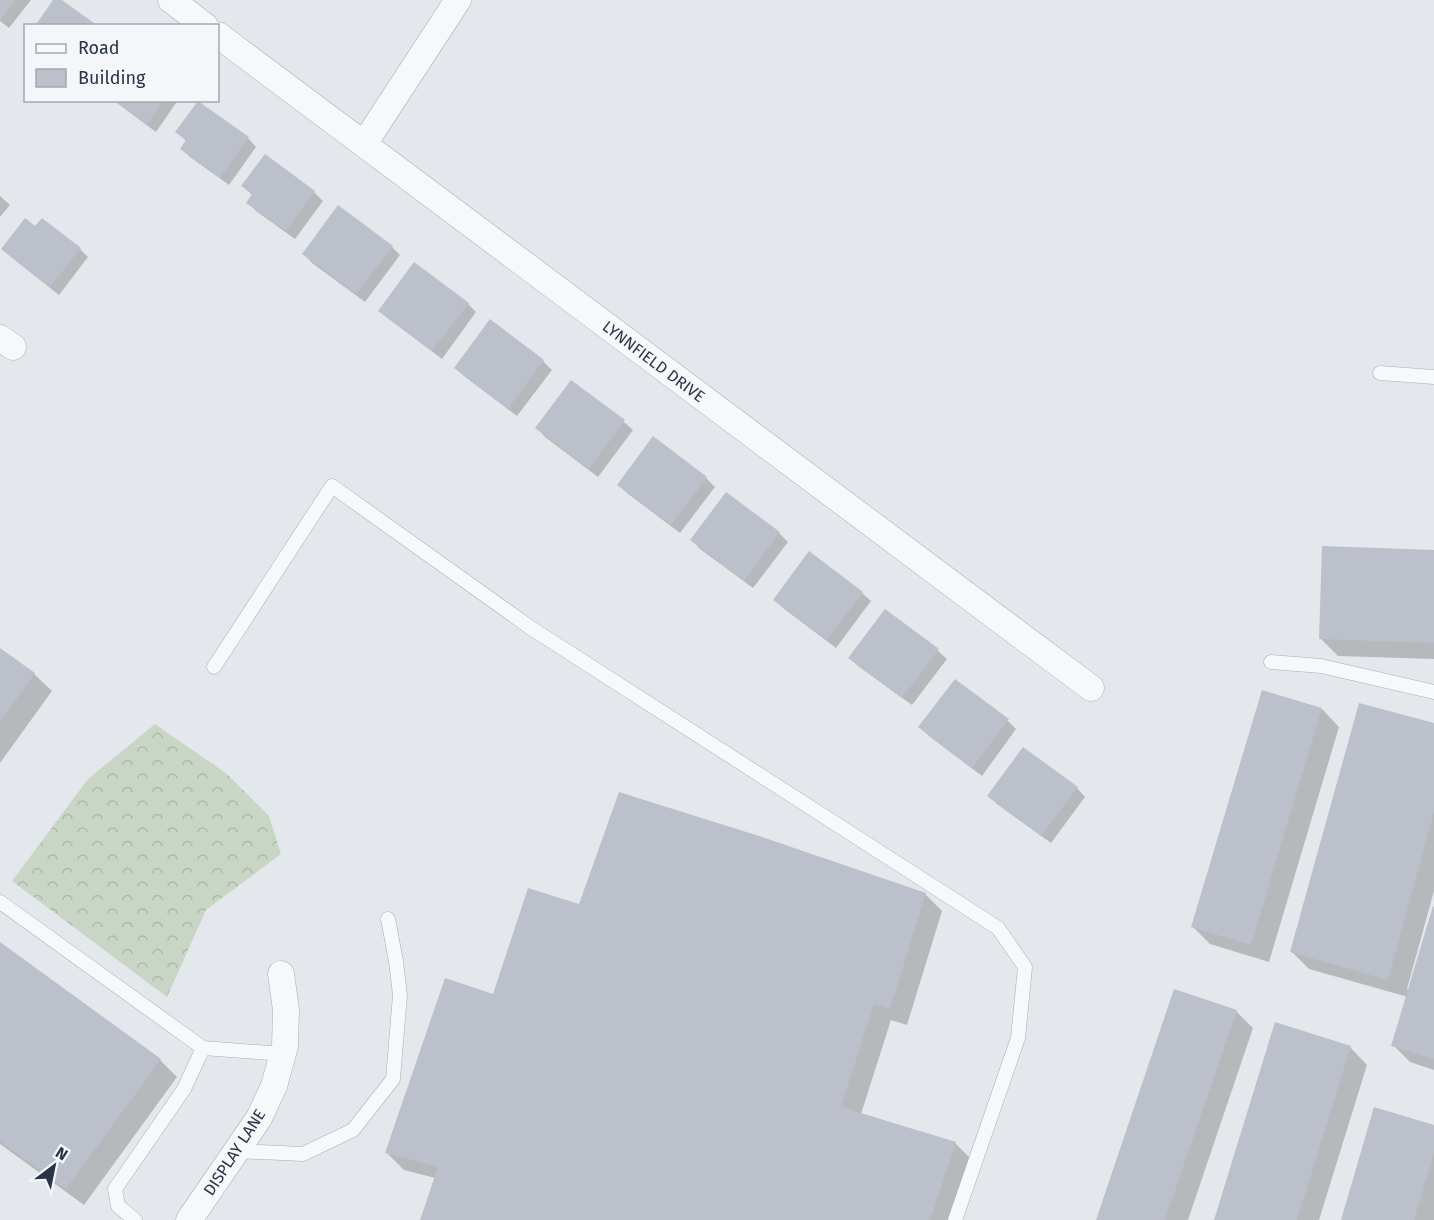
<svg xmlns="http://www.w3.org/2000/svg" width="1434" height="1220" viewBox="0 0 1434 1220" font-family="'Fira Sans',sans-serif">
  <defs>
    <pattern id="forest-crowns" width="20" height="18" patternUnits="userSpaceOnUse" patternTransform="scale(1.5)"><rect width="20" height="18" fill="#c9d6c5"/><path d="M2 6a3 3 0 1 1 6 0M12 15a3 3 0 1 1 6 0" fill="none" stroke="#adb8ab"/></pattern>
  </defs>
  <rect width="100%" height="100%" fill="#e4e7ec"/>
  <path fill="url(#forest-crowns)" d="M 155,724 L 227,774 L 269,816 L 281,854 L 206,910 L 167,997 L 12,881 L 88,779 Z"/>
  <path fill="#0003" d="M 0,0 L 31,0 L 9,28 L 0,21 Z
    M 113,100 L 178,100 L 156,132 Z
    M 177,132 L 248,138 L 256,147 L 229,185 L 190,157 L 182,149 L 187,142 Z
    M 243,186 L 314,192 L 323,201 L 295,239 L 256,211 L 248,202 L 253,196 Z
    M 0,196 L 10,205 L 0,217 Z
    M 36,228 L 80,249 L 88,257 L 59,295 L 11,257 L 3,249 Z
    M 392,247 L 400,255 L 365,302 L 312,263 L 304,254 Z
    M 468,304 L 476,312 L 442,359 L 389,319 L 380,311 Z
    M 543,361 L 552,370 L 517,416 L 464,376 L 456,368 Z
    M 571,382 L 624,422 L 633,430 L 598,477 L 545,437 L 537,428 Z
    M 653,438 L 706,478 L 715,487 L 680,533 L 627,493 L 619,485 Z
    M 779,533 L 788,542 L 753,588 L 700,549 L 692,540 Z
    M 1434,551 L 1434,659 L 1338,656 L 1321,639 Z
    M 862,593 L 871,601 L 836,648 L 783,608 L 775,599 Z
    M 885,611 L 938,651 L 947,659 L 912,705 L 858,666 L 850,657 Z
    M 0,649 L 34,674 L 52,691 L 0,763 Z
    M 1322,709 L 1339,727 L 1269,962 L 1210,944 L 1193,927 Z
    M 1008,721 L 1016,729 L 982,776 L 929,736 L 920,727 Z
    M 1434,725 L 1434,891 L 1407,989 L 1410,990 L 1434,910 L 1434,1070 L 1410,1062 L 1393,1045 L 1408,997 L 1309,969 L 1292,952 Z
    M 1077,788 L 1085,797 L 1051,843 L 997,804 L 989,795 Z
    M 925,894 L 942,911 L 907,1025 L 891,1020 L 861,1114 L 955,1143 L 972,1160 L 953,1220 L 421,1220 L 435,1178 L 404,1170 L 387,1153 L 493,995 L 580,906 Z
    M 0,944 L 160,1060 L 177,1077 L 84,1205 L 0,1144 Z
    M 1236,1011 L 1253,1028 L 1188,1220 L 1098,1220 Z
    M 1350,1047 L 1367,1065 L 1319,1220 L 1215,1220 Z
    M 1434,1126 L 1434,1220 L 1342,1220 Z"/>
  <path fill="#bbc0ca" d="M 0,0 L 16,0 L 0,20 Z
    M 53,0 L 62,0 L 98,26 L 35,26 Z
    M 113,100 L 164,100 L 147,124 Z
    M 198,101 L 249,137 L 220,178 L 180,149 L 186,140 L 175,132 Z
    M 265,154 L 315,191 L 286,231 L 246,203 L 252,194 L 241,186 Z
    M 338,205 L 393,246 L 356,294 L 302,254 Z
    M 25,218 L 35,226 L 42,218 L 81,248 L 50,287 L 1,249 Z
    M 414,262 L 469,303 L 432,351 L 378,311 Z
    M 490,319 L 544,360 L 508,409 L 454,368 Z
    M 571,380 L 625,420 L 589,469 L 535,428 Z
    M 653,436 L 707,477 L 671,525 L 617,485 Z
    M 726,492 L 780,532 L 744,581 L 690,540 Z
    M 1322,546 L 1434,550 L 1434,643 L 1319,639 Z
    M 809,551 L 863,592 L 827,640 L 773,600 Z
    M 885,609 L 939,649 L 902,698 L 848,658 Z
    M 0,648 L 35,673 L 0,722 Z
    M 955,679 L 1009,719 L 972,768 L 918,727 Z
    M 1262,690 L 1322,708 L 1251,945 L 1191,927 Z
    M 1359,703 L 1434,723 L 1434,812 L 1388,980 L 1290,952 Z
    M 1023,747 L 1078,787 L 1041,836 L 987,796 Z
    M 619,792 L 759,836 L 926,893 L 890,1009 L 874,1004 L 841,1107 L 956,1142 L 930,1220 L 420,1220 L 438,1167 L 385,1153 L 445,978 L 493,994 L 528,888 L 579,904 Z
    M 1433,906 L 1434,907 L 1434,1059 L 1391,1046 Z
    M 0,942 L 161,1059 L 66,1189 L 0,1141 Z
    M 1174,989 L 1237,1010 L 1165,1220 L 1096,1220 Z
    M 1275,1022 L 1351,1046 L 1297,1220 L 1214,1220 Z
    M 1374,1107 L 1434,1125 L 1434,1154 L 1414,1220 L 1341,1220 Z"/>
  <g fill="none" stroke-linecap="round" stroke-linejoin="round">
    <g stroke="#a9aeb7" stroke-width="15">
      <path id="service" d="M 1380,373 L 1434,377
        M 1271,662 L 1321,666 L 1434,692
        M 214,667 L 332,486 L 531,628 L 998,928 L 1025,967 L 1018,1038 L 955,1220
        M 0,902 L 203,1048 L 184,1089 L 115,1189 L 118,1206 L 135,1220
        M 203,1048 L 283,1054
        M 236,1151 L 303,1154 L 353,1130 L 393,1079 L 400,995 L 396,961 L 388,919"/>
    </g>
    <g stroke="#a9aeb7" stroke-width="27">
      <path id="minor" d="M 171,0 L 205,26
        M 218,35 L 1091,688
        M 364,144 L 458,0
        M 0,338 L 13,347
        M 189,1220 L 259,1118 L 274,1086 L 285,1046 L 286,1010 L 281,974"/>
    </g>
    <use href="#service" stroke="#f7f8fa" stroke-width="14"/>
    <use href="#minor" stroke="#f7f8fa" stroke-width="26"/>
  </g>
  <g text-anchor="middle" stroke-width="4.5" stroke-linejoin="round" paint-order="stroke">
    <g font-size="16" fill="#2b3445" stroke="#f4f6f9">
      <text transform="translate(654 361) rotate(37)" y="6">LYNNFIELD DRIVE</text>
      <text transform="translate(234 1152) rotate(-57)" y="6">DISPLAY LANE</text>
    </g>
  </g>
  <rect x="24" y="24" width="195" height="78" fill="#f4f6f9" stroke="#a4a8b1" stroke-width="1.5"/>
  <rect x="36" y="44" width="30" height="9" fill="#f7f8fa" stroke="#a4a8b1" stroke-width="1.5"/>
  <text x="78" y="54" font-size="18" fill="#2b3445">Road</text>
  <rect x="36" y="69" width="30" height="18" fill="#bbc0ca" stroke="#a4a8b1" stroke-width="1.5"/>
  <text x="78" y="84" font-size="18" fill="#2b3445">Building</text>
  <g transform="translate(54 1166) rotate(32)" stroke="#f4f6f9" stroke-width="4.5" paint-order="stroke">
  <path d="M0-4.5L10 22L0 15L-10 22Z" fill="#2b3445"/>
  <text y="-9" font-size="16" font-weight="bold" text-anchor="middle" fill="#2b3445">N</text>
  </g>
</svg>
